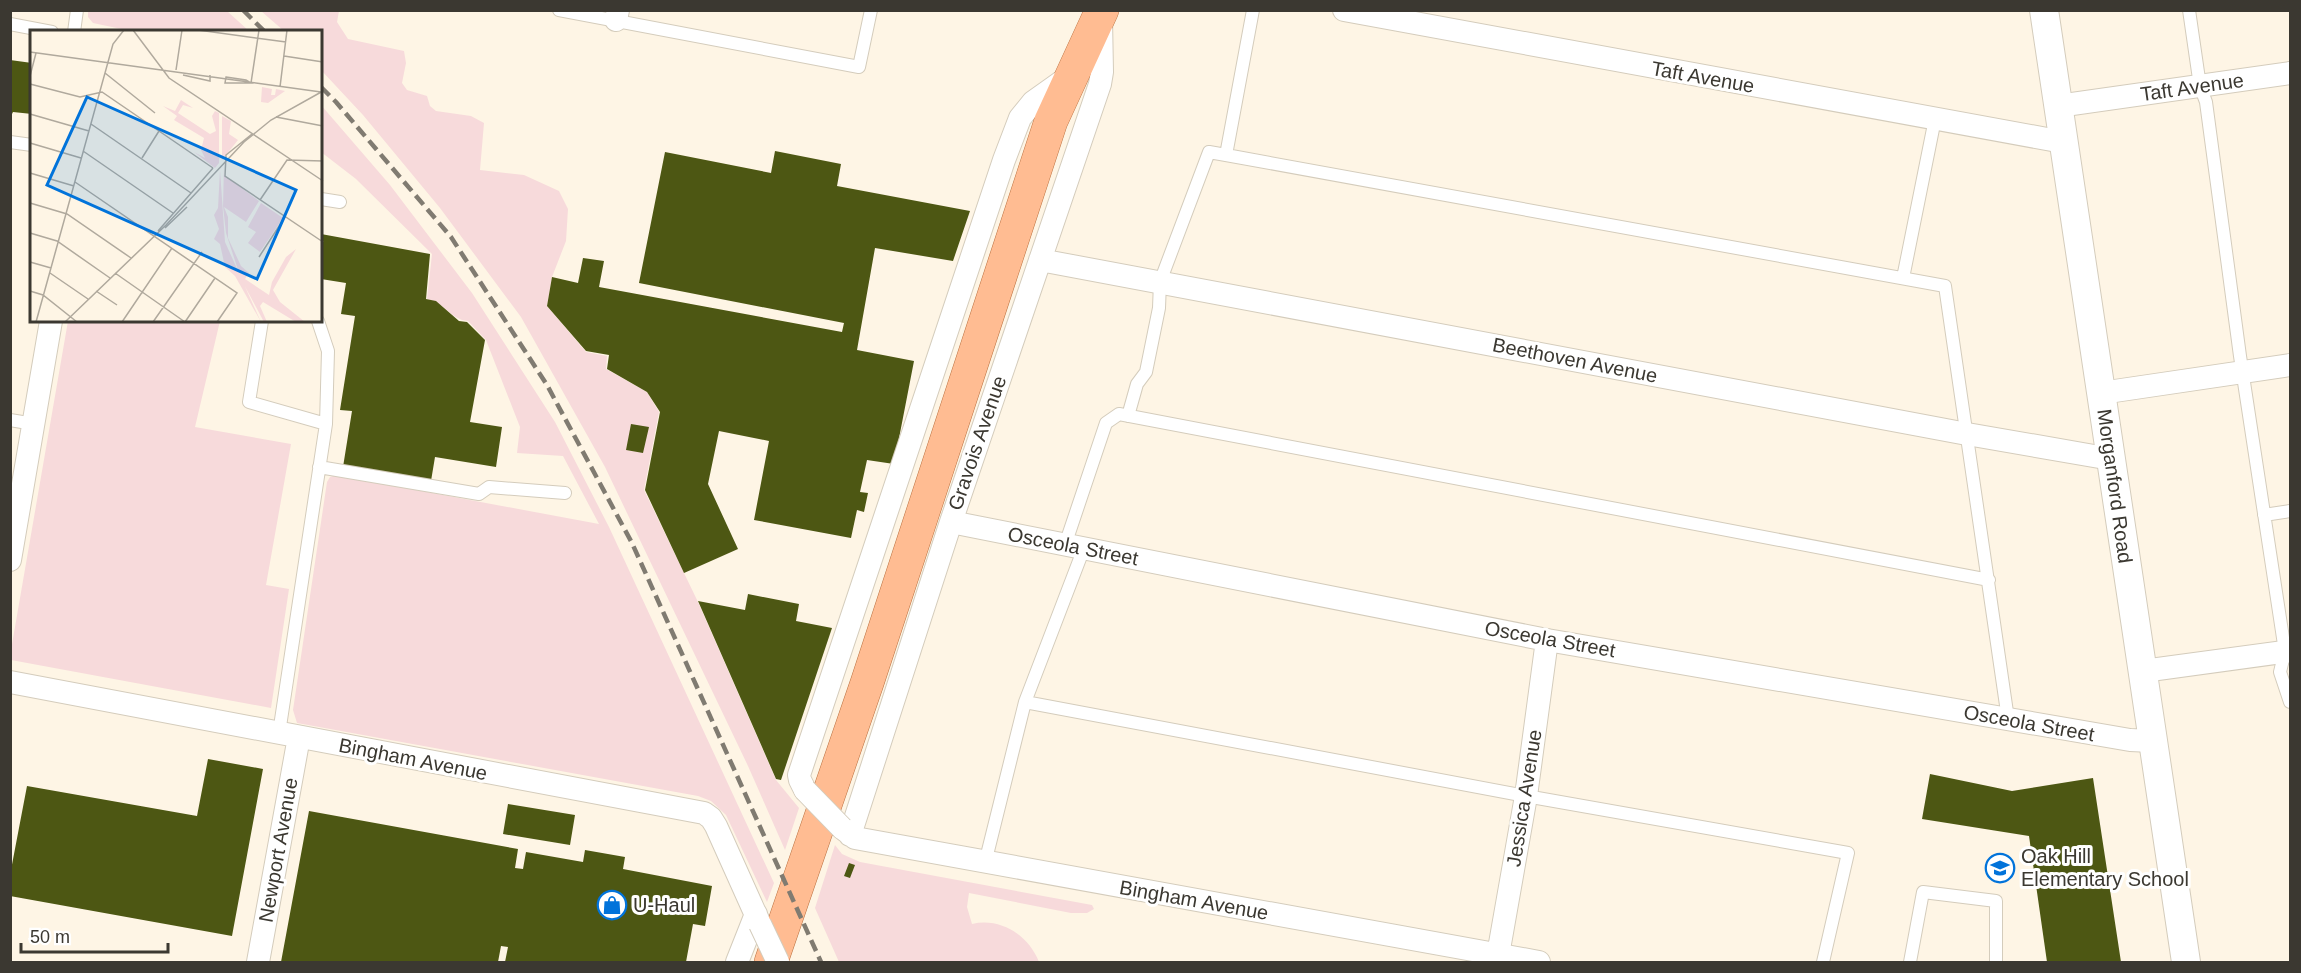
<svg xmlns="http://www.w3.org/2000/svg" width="2301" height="973" viewBox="0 0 2301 973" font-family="Arial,sans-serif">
  <rect width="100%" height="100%" fill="#fef5e5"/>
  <path fill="#f7dadb" d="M 88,11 L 227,11 L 249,31 L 131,31 L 93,23 L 88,17 Z
    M 261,11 L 339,11 L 337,22 L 348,39 L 404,51 L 406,63 L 402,83 L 407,90 L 427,96 L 430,106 L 436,111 L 471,116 L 484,123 L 480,170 L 524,175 L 559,191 L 568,209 L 566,241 L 552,277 L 547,306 L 586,352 L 607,356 L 606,369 L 647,392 L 659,412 L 644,490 L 698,602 L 776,780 L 799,808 L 785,850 L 748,766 L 605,467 L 521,317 L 440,208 L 363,115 L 321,70 L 321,32 L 284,31 Z
    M 321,105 L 390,185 L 472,293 L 555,422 L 609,527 L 774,883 L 767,902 L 726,815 L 711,801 L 698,796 L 297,723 L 293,710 L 327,482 L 330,477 L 336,475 L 599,524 L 563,456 L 517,453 L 520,427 L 486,340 L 468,321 C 451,320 444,302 427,299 L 432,254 L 356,179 L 321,152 Z
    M 68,321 L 220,321 L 195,427 L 291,444 L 266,585 L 289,589 L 271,708 L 11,660 L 11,650 Z
    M 835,845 L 842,854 L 860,862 L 1092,905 L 1094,909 L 1087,913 L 1071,913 L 969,893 L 967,907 L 972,924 C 1001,917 1029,936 1039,962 L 839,962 L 815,908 Z"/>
  <path fill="#4d5713" d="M 10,60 L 32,63 L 32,114 L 13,112 L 10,118 Z
    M 775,151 L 841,164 L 837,186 L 970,211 L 953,261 L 875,248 L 857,350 L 914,361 L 894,464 L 867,460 L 860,492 L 868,493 L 864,512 L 857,510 L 851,538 L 754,520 L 769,441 L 719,431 L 708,484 L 738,549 L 684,573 L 645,490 L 660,412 L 647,392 L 607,369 L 609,355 L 586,351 L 547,306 L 552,277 L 578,283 L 583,258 L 604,261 L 599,287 L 842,332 L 844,323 L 639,283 L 665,152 L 771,173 Z
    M 321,234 L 430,254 L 426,299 L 436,301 L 459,321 L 467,322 L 485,340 L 470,422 L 502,427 L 496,467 L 435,457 L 431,481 L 343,467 L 352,411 L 340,410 L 355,316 L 341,314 L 346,283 L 321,279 Z
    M 631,424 L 649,427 L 643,453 L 626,450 Z
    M 748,594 L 799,604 L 796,621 L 832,628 L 781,780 L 776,779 L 698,601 L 745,610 Z
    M 208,759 L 263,769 L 232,936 L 10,896 L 10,875 L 27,786 L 197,816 Z
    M 1930,774 L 2012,791 L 2093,778 L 2121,962 L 2047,962 L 2029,836 L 1922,819 Z
    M 508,804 L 575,815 L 570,845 L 503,834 Z
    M 309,811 L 518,849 L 515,868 L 523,869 L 526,852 L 583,862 L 585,850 L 625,857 L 623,869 L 712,886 L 705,926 L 693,924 L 686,962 L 505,962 L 508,947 L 501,946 L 498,962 L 281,962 Z
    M 849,863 L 855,865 L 850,878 L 844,876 Z"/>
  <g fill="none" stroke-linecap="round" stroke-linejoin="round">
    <g stroke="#d4ccbc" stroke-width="14">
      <path id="service" d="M 559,10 L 859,67 L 871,10
        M 1253,10 L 1226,155 L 1945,286 L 2008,719
        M 2189,10 L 2200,86 L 2206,102 L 2240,356 L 2285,651 L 2280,672 L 2290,702
        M 10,24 L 52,32
        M 74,32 L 77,10
        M 10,142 L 32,145
        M 321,199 L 340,202
        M 1903,278 L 1935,119
        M 262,321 L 249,402 L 326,424 L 328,351 L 318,321
        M 1128,416 L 1137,384 L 1146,372 L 1159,308 L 1160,282 L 1209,152 L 1226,155
        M 10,420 L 34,424
        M 319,467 L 479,494 L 489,487 L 565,493
        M 2264,515 L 2290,511
        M 1065,545 L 1106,423 L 1119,414 L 1989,580
        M 1025,702 L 1526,796 L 1848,853 L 1823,962
        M 279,733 L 326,424
        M 985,863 L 1025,702 L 1084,548
        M 1910,962 L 1923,892 L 1996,901 L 1996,962"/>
    </g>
    <g stroke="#d4ccbc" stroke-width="24">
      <path id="minor" d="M 1344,10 L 2063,142
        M 616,20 L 618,10
        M 2058,106 L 2290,73
        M 1040,260 L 1967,434 L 2111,459
        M 2101,393 L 2290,365
        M 951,522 L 1547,640 L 2130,740 L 2152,741
        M 10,560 L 51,321
        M 2143,671 L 2290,651
        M 10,682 L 704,813 L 711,818 L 716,826 L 760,924
        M 805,790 L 800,780 L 799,775 L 1004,160 L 1020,118 L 1033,102 L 1071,75
        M 842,828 L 855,838 L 1539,962
        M 850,835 L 951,522 L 1100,84 L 1102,72 L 1101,19
        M 1498,955 L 1526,796 L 1547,640
        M 258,962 L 299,737
        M 737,962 L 756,914"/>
    </g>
    <g stroke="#d4ccbc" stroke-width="30">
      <path id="tertiary" d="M 2044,10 L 2186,962"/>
    </g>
    <g stroke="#ba7141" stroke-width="34">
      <path id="primary" d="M 771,962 L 867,683 L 1051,121 L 1102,10"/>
    </g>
    <use href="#service" stroke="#fff" stroke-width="12"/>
    <use href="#minor" stroke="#fff" stroke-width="22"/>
    <use href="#tertiary" stroke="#fff" stroke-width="28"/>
    <use href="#primary" stroke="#ffbc92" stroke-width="33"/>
    <path stroke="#807b71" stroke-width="4.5" stroke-dasharray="12 6" stroke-linecap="butt" d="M 243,10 L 265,32
      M 321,87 L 336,102 L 451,237 L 547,385 L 632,543 L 821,962"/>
    <g stroke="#d4ccbc" stroke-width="24" stroke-linecap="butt">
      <path id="minor-bridge" d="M 805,790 L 842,828
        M 760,924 L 778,962"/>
    </g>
    <use href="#minor-bridge" stroke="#fff" stroke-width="22"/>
  </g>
  <defs>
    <g id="school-ring" transform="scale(1.5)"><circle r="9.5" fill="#fff" stroke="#0173da" stroke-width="1.5"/><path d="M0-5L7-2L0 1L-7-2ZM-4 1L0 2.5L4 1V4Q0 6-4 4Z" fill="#0173da"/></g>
    <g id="shop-ring" transform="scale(1.5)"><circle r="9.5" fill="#fff" stroke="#0173da" stroke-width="1.5"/><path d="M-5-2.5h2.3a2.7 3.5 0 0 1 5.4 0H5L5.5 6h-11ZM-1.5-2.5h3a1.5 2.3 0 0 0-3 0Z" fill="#0173da"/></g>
  </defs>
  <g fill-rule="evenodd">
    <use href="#school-ring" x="2000" y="868"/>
    <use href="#shop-ring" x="612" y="905"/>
  </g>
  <g text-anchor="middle" stroke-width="6" stroke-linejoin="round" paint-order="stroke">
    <g font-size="20" fill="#3b3831" stroke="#fff">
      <text transform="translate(1703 77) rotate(10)" y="7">Taft Avenue</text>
      <text transform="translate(2192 87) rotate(-8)" y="7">Taft Avenue</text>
      <text transform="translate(1575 360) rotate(11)" y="7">Beethoven Avenue</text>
      <text transform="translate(977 443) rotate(-71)" y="7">Gravois Avenue</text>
      <text transform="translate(2115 486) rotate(82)" y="7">Morganford Road</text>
      <text transform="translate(1073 546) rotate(11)" y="7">Osceola Street</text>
      <text transform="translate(1550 639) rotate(10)" y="7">Osceola Street</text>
      <text transform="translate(2029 723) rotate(10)" y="7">Osceola Street</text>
      <text transform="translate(413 759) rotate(11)" y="7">Bingham Avenue</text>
      <text transform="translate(1524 798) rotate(-81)" y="7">Jessica Avenue</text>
      <text transform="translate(278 850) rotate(-80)" y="7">Newport Avenue</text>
      <text transform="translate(1194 900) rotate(10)" y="7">Bingham Avenue</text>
    </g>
    <g font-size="20" fill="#3b3831" stroke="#fff" text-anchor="start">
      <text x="2021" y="863">Oak Hill<tspan x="2021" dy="23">Elementary School</tspan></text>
      <text x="633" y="912">U-Haul</text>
    </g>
  </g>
  <g transform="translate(30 30)">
    <rect width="292" height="292" fill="#fef5e5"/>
    <path d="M 232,57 L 242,59 L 241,65 L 245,65 L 246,59 L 255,61 L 238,73 L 231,72 ZM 151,70 L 163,78 L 153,75 L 148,83 L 180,104 L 186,101 L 182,86 L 185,81 L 189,83 L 189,133 L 185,138 L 164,122 L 175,128 L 171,120 L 174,108 L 144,90 L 147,86 L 133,76 L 145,81 ZM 192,86 L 201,91 L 199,104 L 208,110 L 192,130 ZM 194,136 L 194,145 L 229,171 L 216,192 L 194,177 L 198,187 L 198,208 L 211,236 L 219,243 L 215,249 L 239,265 L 242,252 L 256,227 L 266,219 L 243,260 L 250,272 L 275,292 L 266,292 L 233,272 L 230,276 L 237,292 L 234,292 L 211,249 L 196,203 L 193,176 ZM 190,140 L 195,212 L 231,292 L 205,246 L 195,237 L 190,214 L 184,209 L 189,199 L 184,185 L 188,178 ZM 231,173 L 253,188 L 230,222 L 218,213 L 226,202 L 218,197 Z" fill="#f7dadb"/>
    <path fill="none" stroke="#b0a99d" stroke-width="1.5" d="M 103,0 L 139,48 L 293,151M 168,0 L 256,12M 0,22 L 291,62M 254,26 L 293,32M 146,40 L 152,0M 75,43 L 125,83M 153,45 L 180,51 L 180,45M 0,46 L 6,23M 196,47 L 216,50 L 221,53 L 195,53 ZM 221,53 L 229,0M 0,54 L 50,67 L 72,62 L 183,138M 250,57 L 257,0M 0,84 L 59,101M 246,87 L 293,96M 61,94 L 161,163M 222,104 L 196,125 L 195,146 L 293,212M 0,113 L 51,128M 53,121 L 143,183M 112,128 L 129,101M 0,143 L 44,156M 45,152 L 207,263 L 187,292M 230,170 L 257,130 L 293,131M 0,173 L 37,184 L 101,228M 135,198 L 157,177M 128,201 L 183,138M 0,203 L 27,211 L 80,248M 229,227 L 255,187M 0,232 L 21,238M 20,243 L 58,269M 85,243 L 155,292M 0,261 L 13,265 L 47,292M 66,261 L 87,275M 6,292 L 83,14 L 94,0M 35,292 L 136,195 L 214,112 L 241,90 L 293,61M 92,292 L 142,218M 123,292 L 172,222M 155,292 L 185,248"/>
    <path fill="#0173da" fill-opacity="0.15" stroke="#0173da" stroke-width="3" d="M 57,67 L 266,160 L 227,249 L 17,155 Z"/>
    <rect width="292" height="292" fill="none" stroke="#3b3831" stroke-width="3"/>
  </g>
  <rect width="2301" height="973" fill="none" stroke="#3b3831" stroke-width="24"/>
  <path d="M21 943v9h147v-9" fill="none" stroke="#3b3831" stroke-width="3"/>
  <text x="30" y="943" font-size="18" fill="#3b3831" stroke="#ffffff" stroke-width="4.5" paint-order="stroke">50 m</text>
</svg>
